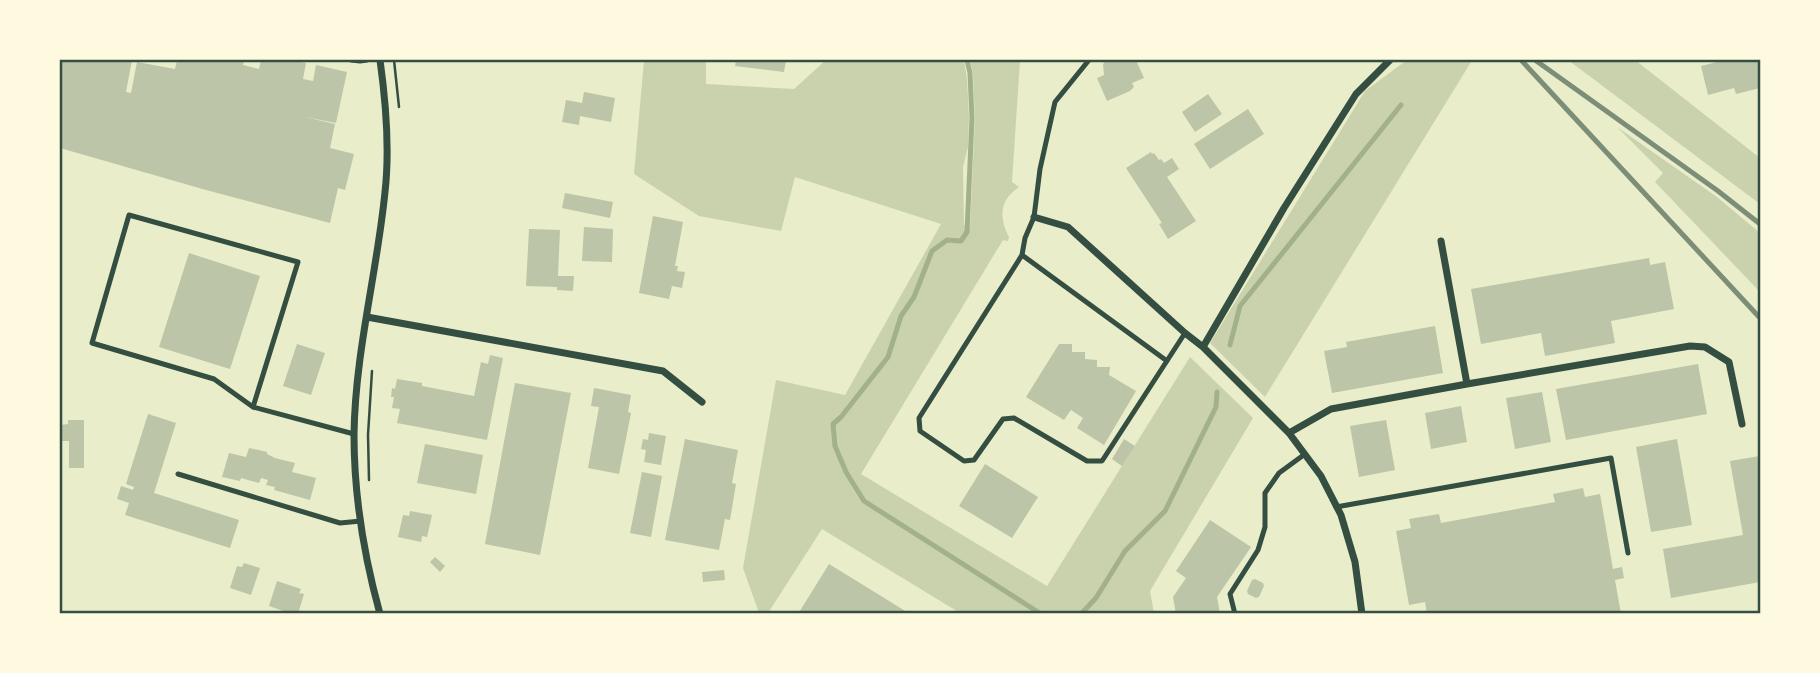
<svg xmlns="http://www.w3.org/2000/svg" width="1820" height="673" viewBox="0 0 1820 673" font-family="Bitter,serif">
  <rect width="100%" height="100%" fill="#e9edc9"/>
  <path fill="#cad2ad" d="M 644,60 L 706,60 L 706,84 L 794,89 L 826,60 L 964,60 L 967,79 L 969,118 L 968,147 L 963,167 L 964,225 L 970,228 L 975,118 L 973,73 L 970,60 L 1020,60 L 1012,182 L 1019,187 C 999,200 999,218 1009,237 L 1008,241 L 1003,240 L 861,474 L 1047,586 L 1190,357 L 1253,418 L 1150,591 L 1154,613 L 960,613 L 822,529 L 768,613 L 759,613 L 743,568 L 776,380 L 845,395 L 941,224 L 795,177 L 781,231 L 699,216 L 634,174 Z
    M 1407,60 L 1475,60 L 1471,62 L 1265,397 L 1210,343 L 1365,91 Z
    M 1568,60 L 1635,60 L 1760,158 L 1760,204 Z
    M 1617,127 L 1717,197 L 1760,233 L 1760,292 L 1655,182 L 1663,173 Z"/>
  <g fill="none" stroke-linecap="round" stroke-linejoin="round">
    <path stroke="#a3b18a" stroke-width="5" d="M 967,60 L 970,73 L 972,118 L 967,232 L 961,241 L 947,240 L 932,251 L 914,297 L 901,316 L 888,357 L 841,417 L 833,424 L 835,446 L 846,472 L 864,501 L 1041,614
      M 1230,345 L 1240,306 L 1401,105
      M 1081,614 L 1096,598 L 1125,551 L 1165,511 L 1216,407 L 1217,392"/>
  </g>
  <path fill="#bcc5a7" d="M 60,60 L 132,60 L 126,92 L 131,93 L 137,62 L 175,69 L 177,60 L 244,60 L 243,65 L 259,69 L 261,60 L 288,60 L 306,63 L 303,79 L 313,81 L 316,65 L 347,72 L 336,123 L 305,117 L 335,124 L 330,148 L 354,154 L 345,190 L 338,188 L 330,223 L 206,190 L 60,148 Z
    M 736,60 L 786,60 L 784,72 L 735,66 Z
    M 1105,60 L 1136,60 L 1144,78 L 1132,83 L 1134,87 L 1130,91 L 1107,101 L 1097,78 L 1104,75 L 1103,65 Z
    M 1725,60 L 1760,60 L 1760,88 L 1736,94 L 1734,88 L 1708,95 L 1701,66 Z
    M 584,92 L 615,98 L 611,122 L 580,116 L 579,125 L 562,122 L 566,100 L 582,103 Z
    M 1208,94 L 1222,114 L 1195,132 L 1182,112 Z
    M 1248,109 L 1264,134 L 1210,169 L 1194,144 Z
    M 1151,152 L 1152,154 L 1154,153 L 1159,160 L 1161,159 L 1164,163 L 1172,158 L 1179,169 L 1167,177 L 1196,221 L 1168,239 L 1159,224 L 1162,223 L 1126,168 Z
    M 565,193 L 613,202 L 610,218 L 562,208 Z
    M 653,216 L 683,222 L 675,266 L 678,266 L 677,271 L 685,272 L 682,288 L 672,286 L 669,299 L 639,293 Z
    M 584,227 L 613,229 L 612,262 L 582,261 Z
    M 529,229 L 560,230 L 558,276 L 574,276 L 573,291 L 557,290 L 557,287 L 526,286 Z
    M 189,253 L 260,276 L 230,369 L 159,347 Z
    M 1649,258 L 1650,265 L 1665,262 L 1674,309 L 1611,321 L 1615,343 L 1545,356 L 1541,333 L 1481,344 L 1471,289 Z
    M 1435,326 L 1443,373 L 1332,393 L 1324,351 L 1347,347 L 1346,342 Z
    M 297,344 L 325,353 L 311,395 L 283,386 Z
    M 1059,344 L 1072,344 L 1072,352 L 1085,352 L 1085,359 L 1097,360 L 1097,367 L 1110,367 L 1109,375 L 1136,391 L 1104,445 L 1077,428 L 1083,418 L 1071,410 L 1064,420 L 1026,397 Z
    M 490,355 L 503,358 L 487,440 L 397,423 L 400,409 L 392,408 L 394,397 L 391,397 L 392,388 L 395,389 L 397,379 L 422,383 L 422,386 L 474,396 L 481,362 L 488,364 Z
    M 1698,364 L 1707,414 L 1566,440 L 1556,389 Z
    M 515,383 L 571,393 L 540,555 L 485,544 Z
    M 594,388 L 631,395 L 628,412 L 631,413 L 619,474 L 588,468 L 599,407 L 591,406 Z
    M 1542,392 L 1551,442 L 1515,449 L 1506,398 Z
    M 1461,406 L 1467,442 L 1431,449 L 1425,413 Z
    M 148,414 L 176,423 L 154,493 L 239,520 L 230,548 L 125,515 L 129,503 L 117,499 L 121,486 L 133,490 L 134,487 L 126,484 Z
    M 68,420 L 84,420 L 84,468 L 69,468 L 69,441 L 60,441 L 60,425 L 68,424 Z
    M 1386,420 L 1395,470 L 1359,477 L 1350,426 Z
    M 649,433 L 666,436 L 661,465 L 644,462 L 646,450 L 641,449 L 643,439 L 648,440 Z
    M 685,439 L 738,450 L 732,483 L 736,484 L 730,520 L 725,519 L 719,550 L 665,540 Z
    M 1124,439 L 1135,446 L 1122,466 L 1112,459 Z
    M 1677,439 L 1692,525 L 1651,532 L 1636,447 Z
    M 425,444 L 483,455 L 476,494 L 417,483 Z
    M 249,448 L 267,452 L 267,454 L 275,458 L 295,463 L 292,472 L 316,478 L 310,500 L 274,490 L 275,487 L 266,485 L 268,480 L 261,478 L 259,483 L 241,478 L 240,481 L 222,477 L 229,453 L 246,457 Z
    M 1760,456 L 1760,582 L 1671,598 L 1663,549 L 1743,535 L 1730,461 Z
    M 985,464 L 1038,497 L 1012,538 L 959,506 Z
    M 642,472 L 662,476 L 651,537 L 630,533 Z
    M 1583,488 L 1585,497 L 1600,494 L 1613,569 L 1622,567 L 1624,578 L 1615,580 L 1621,614 L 1427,614 L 1425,602 L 1409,605 L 1396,531 L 1411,528 L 1409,519 L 1439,514 L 1441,523 L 1555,502 L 1553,494 Z
    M 410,511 L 432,515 L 427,537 L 422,536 L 421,542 L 398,537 L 403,515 L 409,516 Z
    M 1210,520 L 1251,547 L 1217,597 L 1220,614 L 1176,614 L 1173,597 L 1186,578 L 1176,571 Z
    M 435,557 L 445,566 L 440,572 L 430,562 Z
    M 244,563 L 260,568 L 251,595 L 230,588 L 237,566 L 242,567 Z
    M 829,564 L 873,591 L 910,614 L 798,614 Z
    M 724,570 L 725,580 L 703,582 L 702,572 Z
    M 1255,579 L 1263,583 L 1264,586 L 1259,597 L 1256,598 L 1248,594 L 1247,591 L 1252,580 Z
    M 277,581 L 301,589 L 299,593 L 304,594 L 298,614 L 292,614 L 269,606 Z"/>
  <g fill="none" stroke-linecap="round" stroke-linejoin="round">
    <path stroke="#344e41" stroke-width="2.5" d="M 394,60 L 399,107
      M 369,480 L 368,435 L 372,371"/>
    <path stroke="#344e41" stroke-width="5" d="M 351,60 L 360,61 L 367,60
      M 1022,255 L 1025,238 L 1034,217 L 1040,169 L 1055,102 L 1089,60
      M 1167,361 L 1022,255 L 919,418 L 920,431 L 964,461 L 974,460 L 1003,419 L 1014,418 L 1087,461 L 1102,461 L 1185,333
      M 253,407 L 214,379 L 92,343 L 129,215 L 298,262 L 253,407 L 354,434
      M 178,474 L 340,523 L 361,521
      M 1336,507 L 1611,458 L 1628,553
      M 1235,614 L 1230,594 L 1258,550 L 1265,527 L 1265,493 L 1279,473 L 1305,454"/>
    <path stroke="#344e41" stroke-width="7" d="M 1034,217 L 1068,227 L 1185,333 L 1203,347 L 1289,433 L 1321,476 L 1341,515 L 1355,562 L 1362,614
      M 1441,241 L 1467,384
      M 367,317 L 663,371 L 702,402
      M 1203,347 L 1284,208 L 1356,94 L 1390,60
      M 1289,433 L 1331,409 L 1467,384 L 1690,346 L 1705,347 L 1729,362 L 1742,424
      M 380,614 C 364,556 354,495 354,435 C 355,353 377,273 385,192 C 390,148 386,103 380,60"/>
    <path stroke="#7c8e77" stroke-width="5" d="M 1521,60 L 1760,318
      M 1535,60 L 1718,191 L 1760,224"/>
  </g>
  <rect width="1820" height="673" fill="none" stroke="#fefae0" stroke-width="122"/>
  <rect x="61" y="61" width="1698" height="551" fill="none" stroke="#344e41" stroke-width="2.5"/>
</svg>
